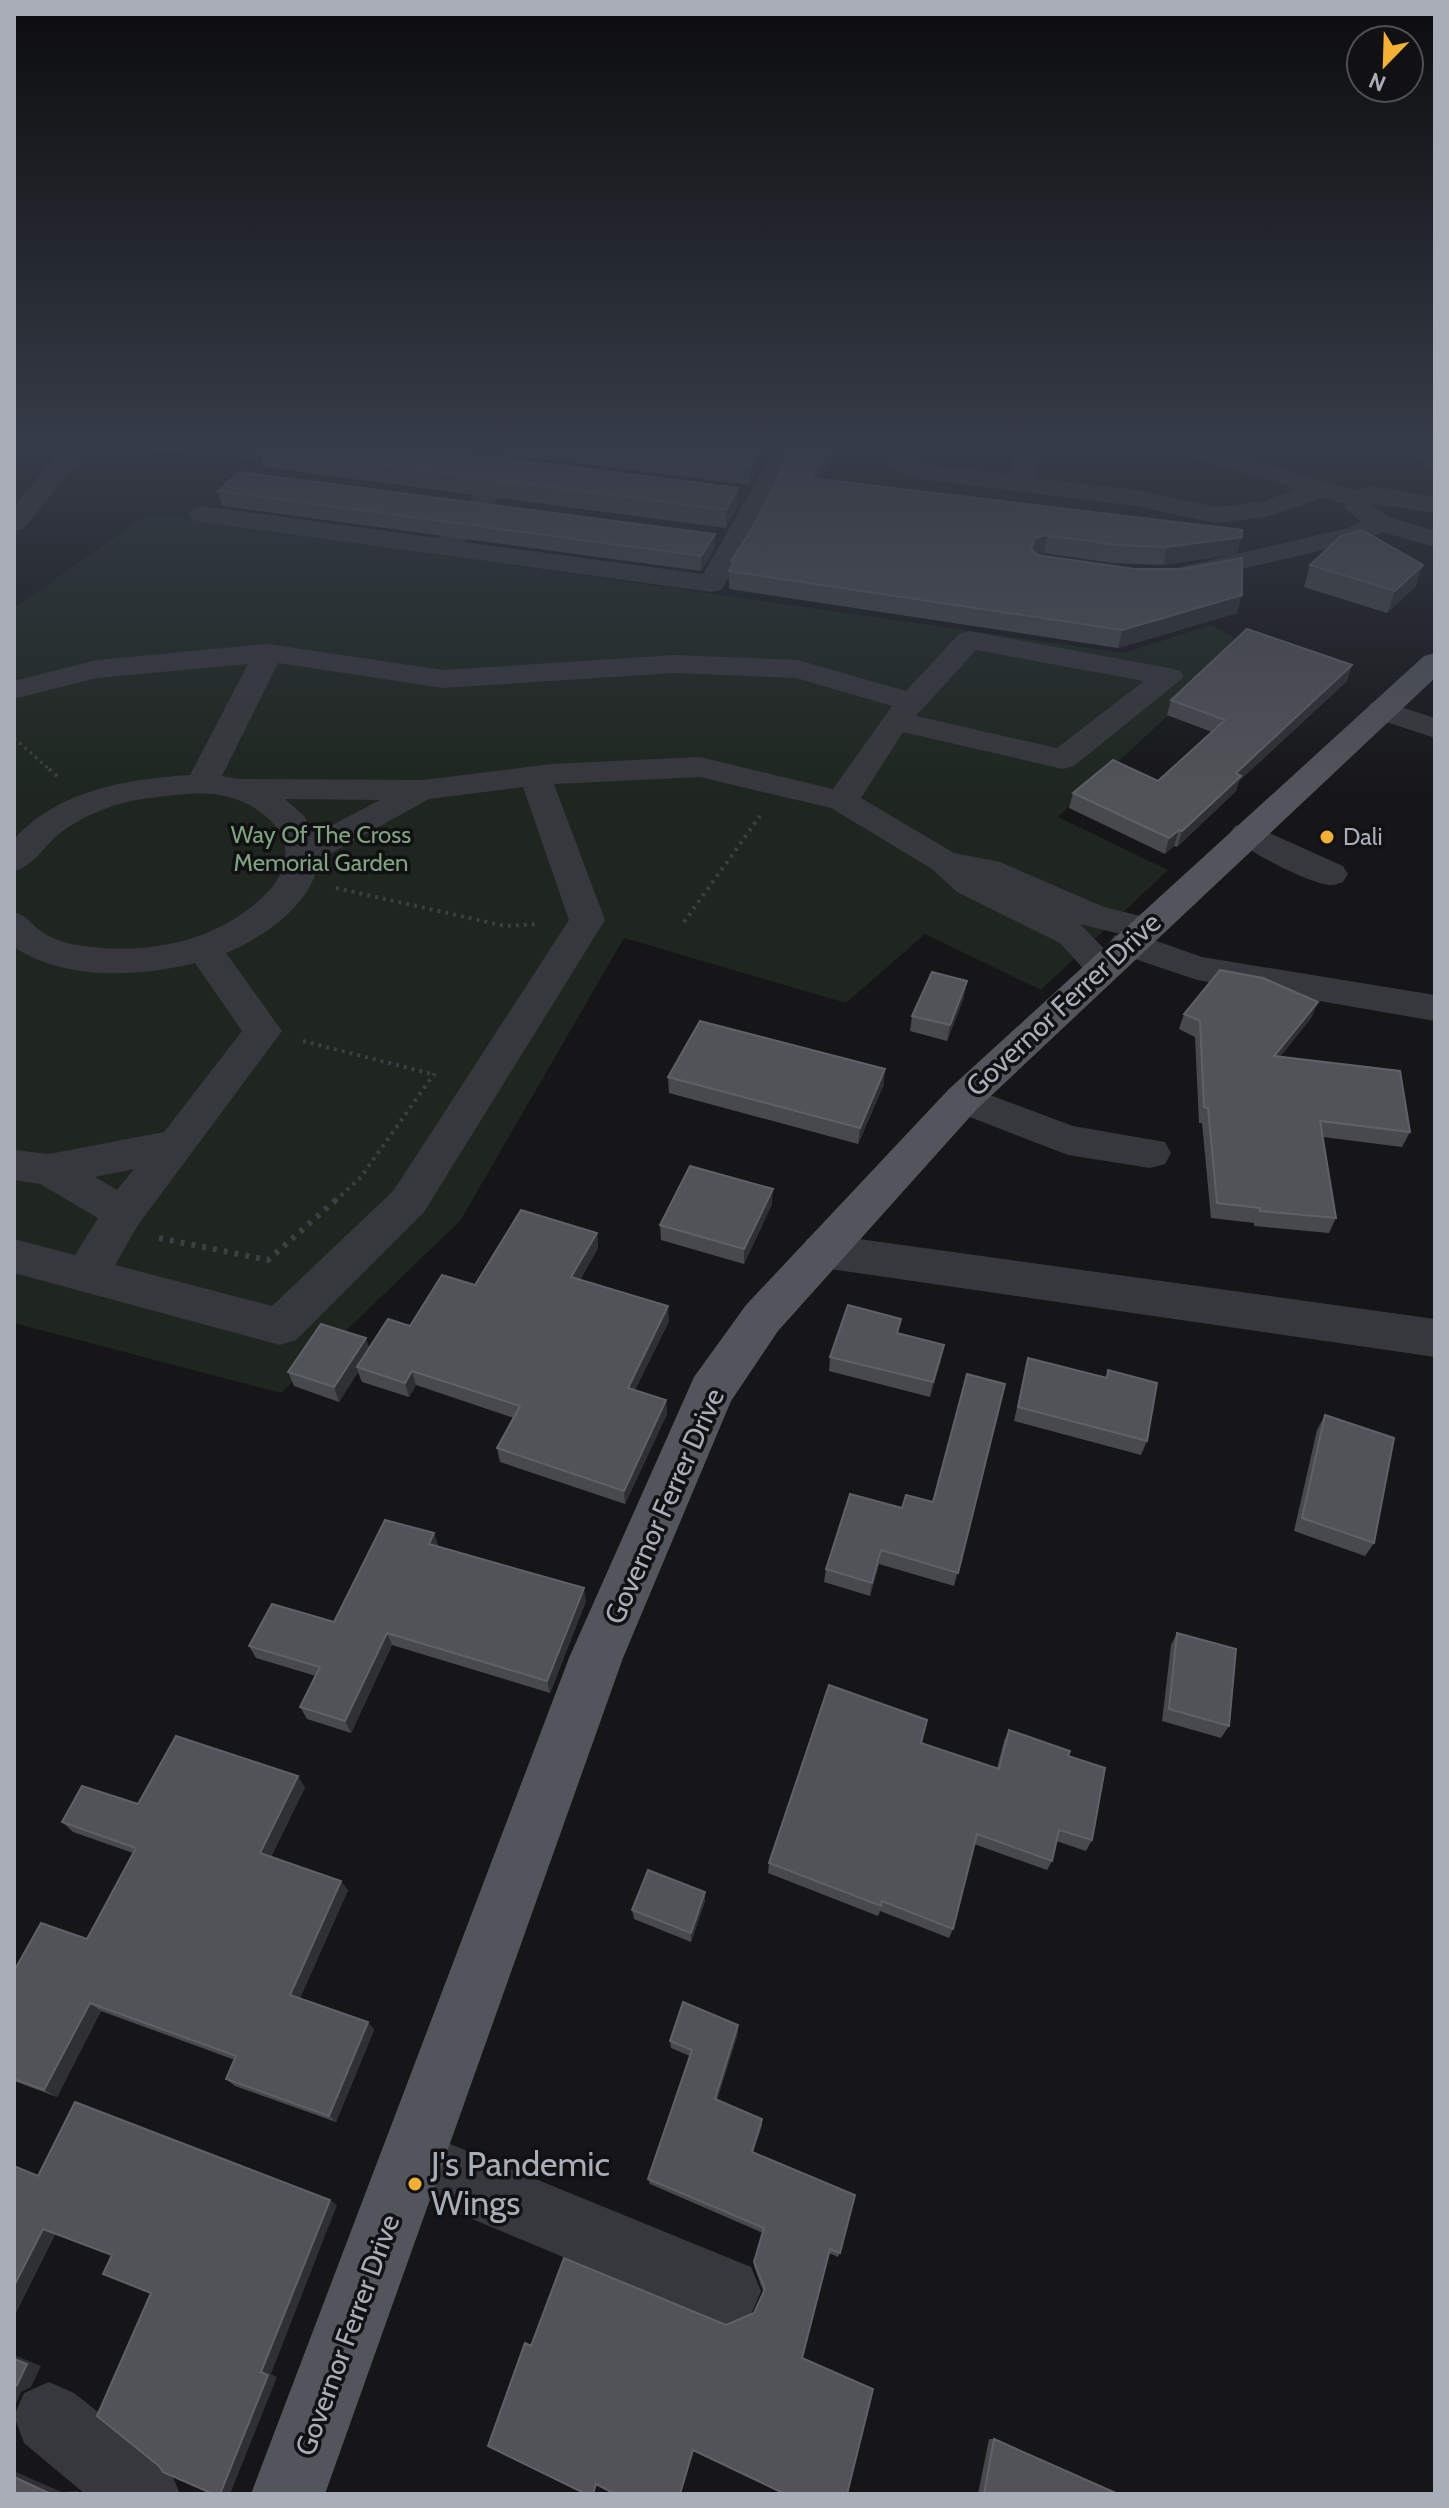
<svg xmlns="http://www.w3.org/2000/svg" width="1449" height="2508" viewBox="0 0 1449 2508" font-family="Cabin,sans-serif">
  <rect width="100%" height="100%" fill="#161618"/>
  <path fill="#1e261f" d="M 149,513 L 1124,653 L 1211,625 L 1246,644 L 1058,817 L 1168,870 L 1041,990 L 925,934 L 846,1003 L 624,938 L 460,1221 L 281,1393 L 14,1323 L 14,608 Z"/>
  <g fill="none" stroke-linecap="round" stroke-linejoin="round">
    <path stroke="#3d3f44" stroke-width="3" stroke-dasharray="3 4" stroke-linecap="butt" d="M 14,738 L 51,771"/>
    <path stroke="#3d3f44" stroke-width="4" stroke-dasharray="3 5" stroke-linecap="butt" d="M 49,769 L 59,778
      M 336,888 L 505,926 L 538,924
      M 684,922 L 760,816
      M 303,1041 L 436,1075
      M 335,1201 L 361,1177 L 434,1074"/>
    <path stroke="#3d3f44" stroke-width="6" stroke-dasharray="4 7" stroke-linecap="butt" d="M 159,1238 L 268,1260 L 337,1199"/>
    <path fill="#37383d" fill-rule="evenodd" d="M 67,444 L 92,444 L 23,529 L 14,531 L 14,506 Z
      M 139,444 L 251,444 L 259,446 L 262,451 L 259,456 L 250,458 L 151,451 L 142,449 Z
      M 516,444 L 541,444 L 464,542 L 703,574 L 778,444 L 802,444 L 725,584 L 721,590 L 711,592 L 202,522 L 193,520 L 189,514 L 193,508 L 202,506 L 438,538 Z
      M 908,444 L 937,444 L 915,461 L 924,464 L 1009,474 L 1020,444 L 1044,444 L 1034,478 L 1136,490 L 1215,507 L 1261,502 L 1297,489 L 1166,449 L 1163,444 L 1201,444 L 1353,490 L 1372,486 L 1435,497 L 1435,513 L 1368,503 L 1389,517 L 1435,531 L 1435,547 L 1382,532 L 1366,540 L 1182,583 L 1172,581 L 1168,575 L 1172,569 L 1348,528 L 1361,522 L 1344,507 L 1346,504 L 1323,498 L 1267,517 L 1215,523 L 1136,506 L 920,479 L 890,469 L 886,464 L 891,455 Z
      M 1413,444 L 1435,444 L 1435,469 L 1426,466 Z
      M 969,631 L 1169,668 L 1180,671 L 1184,677 L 1074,766 L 1063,769 L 903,732 L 861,798 L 954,853 L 1000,862 L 1104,907 L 1157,920 L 1162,928 L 1157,936 L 1148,938 L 1202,957 L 1435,995 L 1435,1021 L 1197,980 L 1114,952 L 1109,944 L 1114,936 L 1120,934 L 1080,924 L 1122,967 L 1116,976 L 1103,979 L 1090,976 L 1060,943 L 957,892 L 932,869 L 831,808 L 700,777 L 554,784 L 605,920 L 424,1212 L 296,1340 L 280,1345 L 14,1273 L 14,1239 L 75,1255 L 98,1218 L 40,1184 L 14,1180 L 14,1150 L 49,1154 L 164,1132 L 242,1031 L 195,963 C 138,977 65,981 14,947 L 14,912 C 27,916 29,921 38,929 C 51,939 67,944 83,946 C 145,954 207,944 255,904 C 267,894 280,880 284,865 C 293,831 259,805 229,797 C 205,790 175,795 150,798 C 118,802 87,813 60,833 C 44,846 34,866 14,871 L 14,839 C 58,790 127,779 190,775 L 248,664 L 97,678 L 14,699 L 14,681 L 97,660 L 268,644 L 443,670 L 675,655 L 798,660 L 906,691 L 959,634 ZM 976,650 L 1144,681 L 1057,748 L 916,716 ZM 278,663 L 443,688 L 675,673 L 796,678 L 892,706 L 833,789 L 700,757 L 551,764 L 423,780 L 239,779 L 222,776 ZM 523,787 L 569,920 L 394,1190 L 272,1306 L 115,1265 L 138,1225 L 282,1031 L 226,953 C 263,938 313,904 319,860 L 429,799 ZM 285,799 L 380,800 L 315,834 L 304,816 ZM 134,1169 L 117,1190 L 95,1177 Z
      M 1382,701 L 1435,718 L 1435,738 L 1371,717 L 1366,710 L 1371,703 Z
      M 1247,823 L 1343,866 L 1348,874 L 1343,882 C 1339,883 1335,885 1331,885 C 1311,885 1241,849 1230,833 L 1235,826 Z
      M 963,1085 L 1073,1126 L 1165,1142 L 1171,1153 L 1165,1164 L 1150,1168 L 1068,1155 L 949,1109 L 943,1099 L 949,1089 Z
      M 823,1234 L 1435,1319 L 1435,1357 L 823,1268 L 807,1263 L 801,1251 L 807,1239 Z
      M 411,2128 L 751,2267 L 761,2291 L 751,2315 L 727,2325 L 388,2184 L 378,2161 L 388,2138 Z
      M 49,2382 L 74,2393 L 169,2468 L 180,2494 L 85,2494 L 24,2443 L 14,2416 L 24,2393 Z"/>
    <path fill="#53555c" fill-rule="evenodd" d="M 1435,653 L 1435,678 L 977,1109 L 778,1331 L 731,1401 L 623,1658 L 325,2494 L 251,2494 L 569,1658 L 694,1377 L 746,1305 L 949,1089 L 1424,656 Z"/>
  </g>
  <path fill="#47494d" d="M 422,444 L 732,444 L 761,448 L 761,465 L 749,485 Z
    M 753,444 L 775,444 L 773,447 Z
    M 839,444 L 820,479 L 1237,554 L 1163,565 L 1112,563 L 1044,553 L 1038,555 L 1237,613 L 1118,648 L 729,589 L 729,571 L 731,566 L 731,561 L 755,524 Z
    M 259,449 L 738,505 L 726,528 L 263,467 Z
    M 218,491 L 715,548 L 701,571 L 222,506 Z
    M 1310,565 L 1423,565 L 1415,587 L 1387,613 L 1304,587 Z
    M 1347,681 L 1239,781 L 1236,791 L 1177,847 L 1174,846 L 1165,854 L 1069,808 L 1073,793 L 1158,781 L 1212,732 L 1167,715 L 1171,700 Z
    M 964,997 L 947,1041 L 910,1031 L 912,1016 Z
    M 1318,1002 L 1311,1018 L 1280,1057 L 1410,1132 L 1402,1147 L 1323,1137 L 1336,1218 L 1329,1233 L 1254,1226 L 1254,1223 L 1211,1218 L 1202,1123 L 1199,1123 L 1195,1037 L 1179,1029 L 1184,1014 Z
    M 668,1077 L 884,1084 L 858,1144 L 669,1093 Z
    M 772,1204 L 744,1264 L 661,1240 L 660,1225 Z
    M 597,1233 L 598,1248 L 580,1280 L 669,1321 L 635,1390 L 666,1400 L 667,1414 L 625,1504 L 500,1462 L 497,1448 L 514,1418 L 416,1385 L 409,1397 L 362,1382 L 358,1372 L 339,1402 L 294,1386 L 288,1372 L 369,1348 L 410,1326 L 475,1285 Z
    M 899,1334 L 941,1360 L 930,1397 L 829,1371 L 830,1357 Z
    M 1028,1358 L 1106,1377 L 1108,1370 L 1147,1441 L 1141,1455 L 1014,1421 Z
    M 1005,1384 L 954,1586 L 879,1564 L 870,1596 L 824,1582 L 826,1569 L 902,1508 L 933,1502 Z
    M 1325,1415 L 1374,1543 L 1365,1556 L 1294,1531 L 1317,1430 Z
    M 434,1533 L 438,1546 L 586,1601 L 550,1693 L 392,1645 L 351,1733 L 307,1719 L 300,1707 L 316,1676 L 256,1658 L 249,1646 L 334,1622 Z
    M 1177,1633 L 1229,1726 L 1221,1738 L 1162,1721 L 1171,1645 Z
    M 1009,1730 L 1068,1756 L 1092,1840 L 1086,1851 L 1056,1841 L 1052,1861 L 1047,1870 L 974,1844 L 953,1929 L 949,1938 L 880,1911 L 878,1916 L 768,1873 L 769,1863 L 921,1743 L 997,1768 L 1004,1741 Z
    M 305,1787 L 271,1857 L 348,1890 L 300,1998 L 368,2022 L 374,2030 L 336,2122 L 235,2086 L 226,2079 L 235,2060 L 101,2011 L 57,2097 L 14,2081 L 14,1971 L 87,1939 L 133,1853 L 73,1832 L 62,1822 L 138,1804 Z
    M 705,1901 L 691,1942 L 634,1919 L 632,1910 Z
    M 738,2025 L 738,2033 L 717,2100 L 762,2119 L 762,2125 L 753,2152 L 840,2253 L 838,2257 L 829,2253 L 802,2358 L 531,2346 L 726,2325 L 754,2313 L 763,2291 L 754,2266 L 763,2233 L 650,2184 L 648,2179 L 690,2056 L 671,2048 L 670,2041 Z
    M 989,2439 L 994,2439 L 1118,2494 L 978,2494 Z"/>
  <path fill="#2f3033" d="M 831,444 L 839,444 L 810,496 L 811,478 Z
    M 761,448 L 761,465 L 749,485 L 750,467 Z
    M 738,488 L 738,505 L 726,528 L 726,510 Z
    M 715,534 L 715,548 L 701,571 L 701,556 Z
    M 1047,535 L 1044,553 L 1032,556 L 1031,548 L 1035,538 Z
    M 1242,537 L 1237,554 L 1163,565 L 1167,547 Z
    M 1423,565 L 1415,587 L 1387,613 L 1395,591 Z
    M 1242,595 L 1237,613 L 1118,648 L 1122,630 Z
    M 1352,665 L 1347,681 L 1239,781 L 1236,791 L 1177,847 L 1182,831 L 1236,773 Z
    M 1179,830 L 1174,846 L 1165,854 L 1169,838 Z
    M 967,981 L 964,997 L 947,1041 L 950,1025 Z
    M 1318,1002 L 1311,1018 L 1268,1072 L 1274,1056 Z
    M 885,1069 L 884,1084 L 858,1144 L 860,1128 Z
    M 773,1189 L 772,1204 L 744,1264 L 744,1249 Z
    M 597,1233 L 598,1248 L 573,1292 L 571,1277 Z
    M 668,1306 L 669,1321 L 629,1402 L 628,1388 Z
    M 366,1338 L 371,1353 L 357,1367 L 358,1372 L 339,1402 L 334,1387 Z
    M 944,1345 L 941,1360 L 930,1397 L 933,1382 Z
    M 412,1371 L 416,1385 L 409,1397 L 405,1383 Z
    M 666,1400 L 667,1414 L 625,1504 L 624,1491 Z
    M 434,1533 L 438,1547 L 429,1544 Z
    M 881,1550 L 879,1564 L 870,1596 L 872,1583 Z
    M 584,1588 L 586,1601 L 550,1693 L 547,1681 Z
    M 387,1633 L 392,1645 L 351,1733 L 345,1721 Z
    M 298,1776 L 305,1787 L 268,1863 L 260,1853 Z
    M 341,1881 L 348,1890 L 298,2003 L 290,1995 Z
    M 705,1892 L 705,1901 L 691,1942 L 691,1933 Z
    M 90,2003 L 101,2011 L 57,2097 L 44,2090 Z
    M 368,2022 L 374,2030 L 336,2122 L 329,2116 Z
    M 738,2025 L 738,2033 L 715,2105 L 715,2099 Z
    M 330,2200 L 337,2205 L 271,2374 L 277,2377 L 230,2494 L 220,2494 L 261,2372 Z
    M 43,2229 L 56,2233 L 14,2317 L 14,2286 Z
    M 14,2355 L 41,2366 L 31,2387 L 21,2392 L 14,2408 Z
    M 14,2471 L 66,2494 L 63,2492 L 77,2491 L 81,2494 L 51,2494 L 14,2477 Z"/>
  <path fill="#525359" stroke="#5f6168" stroke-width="2" d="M 265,444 L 393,444 L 738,488 L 726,510 L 259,449 Z
    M 559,444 L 732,444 L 761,448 L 750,467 Z
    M 795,444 L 831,444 L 811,478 L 1242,530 L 1242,537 L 1167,547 L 1116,545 L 1047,535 L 1035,538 L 1031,548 L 1037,555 L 1135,569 L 1182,569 L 1242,558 L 1242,595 L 1122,630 L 729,571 L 734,561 L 731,561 L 755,524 Z
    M 239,472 L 715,534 L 701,556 L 218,491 Z
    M 1362,530 L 1423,565 L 1395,591 L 1310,565 L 1341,536 Z
    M 1247,629 L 1352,665 L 1236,773 L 1241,776 L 1182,831 L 1179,830 L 1169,838 L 1073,793 L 1113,760 L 1158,781 L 1225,720 L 1171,700 Z
    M 1220,970 L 1263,978 L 1318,1002 L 1274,1056 L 1400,1071 L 1410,1132 L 1320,1121 L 1336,1218 L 1260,1211 L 1260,1208 L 1217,1203 L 1208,1108 L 1204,1107 L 1200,1021 L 1184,1014 Z
    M 932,972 L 967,981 L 950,1025 L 912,1016 Z
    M 700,1021 L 885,1069 L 860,1128 L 668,1077 Z
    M 690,1166 L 773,1189 L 744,1249 L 660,1225 Z
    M 521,1210 L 597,1233 L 571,1277 L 668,1306 L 628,1388 L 666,1400 L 624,1491 L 497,1448 L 520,1406 L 412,1371 L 405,1383 L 357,1367 L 388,1319 L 410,1326 L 442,1275 L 475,1285 Z
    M 848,1305 L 901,1319 L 897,1333 L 944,1345 L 933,1382 L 830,1357 Z
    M 321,1324 L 366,1338 L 334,1387 L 288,1372 Z
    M 1028,1358 L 1107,1378 L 1108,1370 L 1157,1383 L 1147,1441 L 1018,1407 Z
    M 967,1374 L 1005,1384 L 958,1573 L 881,1550 L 872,1583 L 826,1569 L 850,1494 L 902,1508 L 906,1495 L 933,1502 Z
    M 1325,1415 L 1394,1438 L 1374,1543 L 1302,1518 Z
    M 385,1520 L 434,1533 L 429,1544 L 584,1588 L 547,1681 L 387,1633 L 345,1721 L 300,1707 L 320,1667 L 249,1646 L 272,1604 L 334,1622 Z
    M 1177,1633 L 1236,1649 L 1229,1726 L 1169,1709 Z
    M 829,1685 L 927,1720 L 921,1743 L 999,1769 L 1009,1730 L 1070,1751 L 1068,1756 L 1105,1768 L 1092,1840 L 1059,1830 L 1052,1861 L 977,1834 L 953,1929 L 882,1901 L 881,1906 L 769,1863 Z
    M 176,1736 L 298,1776 L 260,1853 L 341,1881 L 290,1995 L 368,2022 L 329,2116 L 226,2079 L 236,2056 L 90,2003 L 44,2090 L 14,2079 L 14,1971 L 41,1923 L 87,1939 L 136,1848 L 62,1822 L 82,1786 L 138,1804 Z
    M 648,1870 L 705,1892 L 691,1933 L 632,1910 Z
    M 683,2002 L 738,2025 L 715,2099 L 762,2119 L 752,2152 L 855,2195 L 840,2253 L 830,2249 L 802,2358 L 873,2389 L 847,2494 L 785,2494 L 693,2450 L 680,2494 L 615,2494 L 596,2484 L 593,2494 L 586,2494 L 488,2446 L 525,2343 L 531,2346 L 564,2258 L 726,2325 L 754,2313 L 765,2289 L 754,2262 L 764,2228 L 648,2179 L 692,2050 L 670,2041 Z
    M 75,2102 L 330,2200 L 261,2372 L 268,2375 L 220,2494 L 213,2494 L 163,2472 L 159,2466 L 97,2416 L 151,2293 L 103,2274 L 112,2255 L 43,2229 L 14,2286 L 14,2166 L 38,2176 Z
    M 14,2359 L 27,2364 L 17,2385 L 14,2387 Z
    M 994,2439 L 1118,2494 L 984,2494 Z
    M 14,2477 L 51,2494 L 14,2494 Z"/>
  <linearGradient id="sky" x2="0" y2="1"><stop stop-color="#0c0c0d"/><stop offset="0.56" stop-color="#363c48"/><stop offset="1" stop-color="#363c48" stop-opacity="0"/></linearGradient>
  <rect width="1449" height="795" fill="url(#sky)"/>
  <g fill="#f2b134" stroke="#111113" stroke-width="3">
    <circle cx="1327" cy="837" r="8"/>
    <circle cx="415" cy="2184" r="8"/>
  </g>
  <g text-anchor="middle" stroke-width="7" stroke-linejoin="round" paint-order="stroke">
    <g font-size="24" fill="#7fa381" stroke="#111113">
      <text x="321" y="843">Way Of The Cross<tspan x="321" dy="28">Memorial Garden</tspan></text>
    </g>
    <g font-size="24" fill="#a8adb8" stroke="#111113" text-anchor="start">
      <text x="1343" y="845">Dali</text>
    </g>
    <g font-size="28" fill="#a8adb8" stroke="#111113">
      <text transform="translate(1063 1004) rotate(-43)" y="10">Governor Ferrer Drive</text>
      <text transform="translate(664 1506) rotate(-66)" y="10">Governor Ferrer Drive</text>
      <text transform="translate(347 2335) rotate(-70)" y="10">Governor Ferrer Drive</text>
    </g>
    <g font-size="34" fill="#a8adb8" stroke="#111113" text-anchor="start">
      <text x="431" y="2176">J's Pandemic<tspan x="431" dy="39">Wings</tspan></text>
    </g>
  </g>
  <rect width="1449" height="2508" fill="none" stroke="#a8adb8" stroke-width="32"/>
  <g transform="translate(1385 64) rotate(203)"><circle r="38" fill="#111113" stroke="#4d4f55" stroke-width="2"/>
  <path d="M0-6L14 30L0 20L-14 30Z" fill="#f2b134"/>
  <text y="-12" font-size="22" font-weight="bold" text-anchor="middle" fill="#a8adb8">N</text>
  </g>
</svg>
